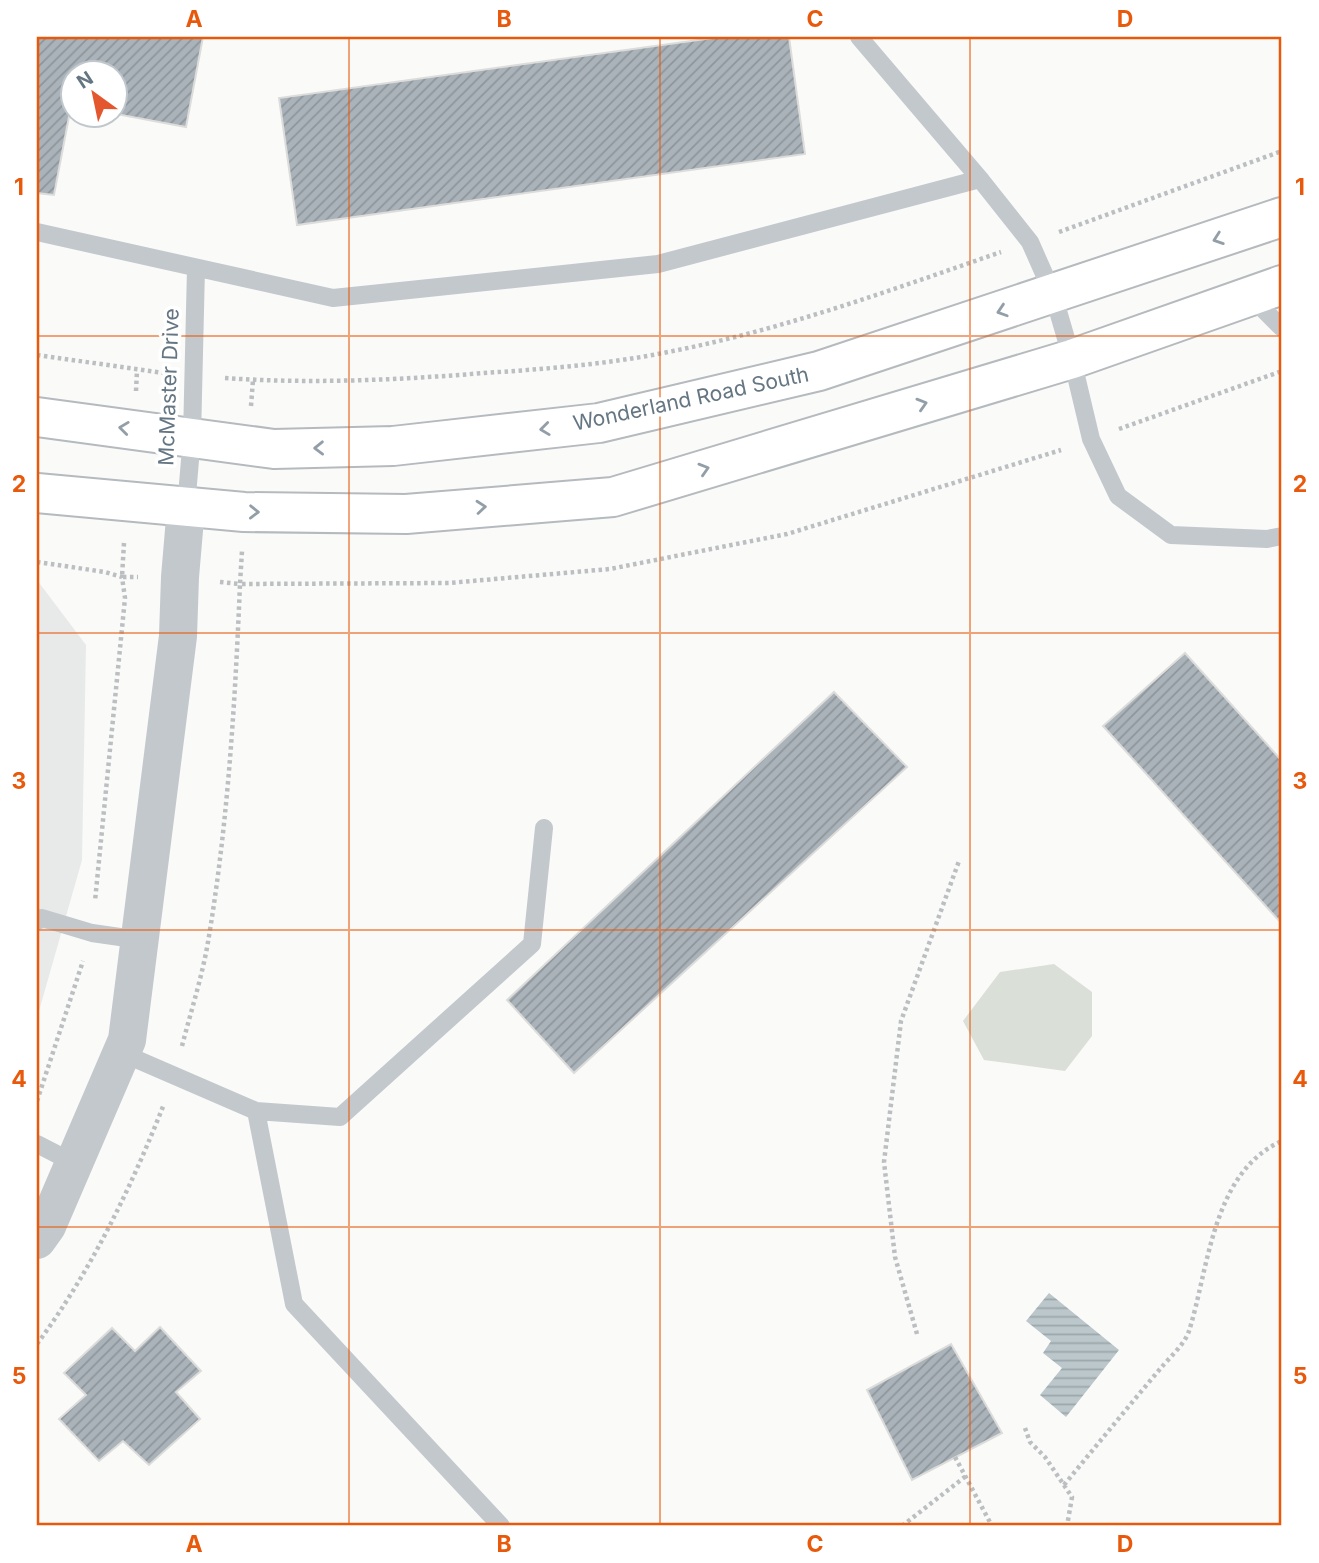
<svg xmlns="http://www.w3.org/2000/svg" width="1319" height="1563" viewBox="0 0 1319 1563" font-family="Inter,sans-serif">
  <defs>
    <pattern id="water-rules" width="6" height="5" patternUnits="userSpaceOnUse" patternTransform="scale(1.75)"><rect width="6" height="5" fill="#bbc7cb"/><path d="M0 2.5h6" fill="none" stroke="#9ca6aa"/></pattern>
    <pattern id="building-hatch" width="6" height="6" patternUnits="userSpaceOnUse" patternTransform="scale(1.75)"><rect width="6" height="6" fill="#aab3b9"/><path d="M-1 1l2-2M0 6l6-6M5 7l2-2" fill="none" stroke="#8e969c"/></pattern>
  </defs>
  <rect width="100%" height="100%" fill="#fafaf8"/>
  <path fill="#e8e9e9" d="M 37,580 L 86,645 L 82,860 L 37,1018 Z"/>
  <path fill="#dadfd7" d="M 1054,964 L 1092,992 L 1092,1036 L 1065,1071 L 984,1060 L 963,1021 L 1000,972 Z"/>
  <path fill="url(#water-rules)" d="M 1049,1293 L 1119,1350 L 1066,1417 L 1040,1395 L 1062,1368 L 1043,1353 L 1051,1341 L 1026,1321 Z"/>
  <path fill="url(#building-hatch)" stroke="#dcdcda" stroke-width="2" d="M 37,37 L 203,37 L 186,127 L 116,114 L 116,74 L 74,74 L 74,107 L 71,106 L 54,195 L 37,193 Z
    M 720,37 L 789,37 L 805,154 L 297,225 L 279,98 Z
    M 1185,653 L 1282,761 L 1282,924 L 1103,726 Z
    M 834,692 L 907,767 L 574,1073 L 507,1000 Z
    M 160,1327 L 201,1371 L 176,1392 L 200,1419 L 149,1465 L 123,1441 L 99,1461 L 59,1419 L 86,1395 L 64,1373 L 112,1328 L 135,1351 Z
    M 951,1344 L 1002,1433 L 912,1480 L 867,1390 Z"/>
  <g fill="none" stroke-linecap="round" stroke-linejoin="round">
    <g stroke="#b5babe" stroke-width="42">
      <path id="primary" d="M 37,417 L 274,449 L 393,446 L 599,423 L 819,371 L 1282,217
        M 37,493 L 244,512 L 406,514 L 613,497 L 1072,359 L 1282,285"/>
    </g>
    <path stroke="#bbbfc2" stroke-width="4.5" stroke-dasharray="3.5 3.5" stroke-linecap="butt" d="M 1059,232 L 1282,151
      M 37,355 L 164,373
      M 225,378 C 311,384 398,380 484,373 C 546,369 611,364 673,351 C 785,329 894,289 1001,252
      M 136,391 L 137,371
      M 251,406 L 253,380
      M 1119,429 L 1282,371
      M 124,543 L 122,577 L 138,577
      M 37,562 L 105,572 L 122,577 L 125,598 L 95,901
      M 220,582 L 240,584 L 242,551
      M 182,1046 C 191,1011 202,977 208,942 C 228,823 235,704 240,584 L 449,583 L 610,569 L 787,534 L 1061,450
      M 37,1101 L 83,961
      M 917,1334 L 895,1257 L 884,1162 L 901,1021 L 959,861
      M 37,1344 C 91,1271 131,1188 164,1104
      M 1025,1428 L 1030,1442 L 1045,1457 L 1072,1497 L 1067,1526
      M 955,1457 L 992,1526
      M 1064,1485 C 1096,1446 1128,1407 1160,1369 C 1169,1358 1185,1344 1189,1331 C 1209,1268 1212,1172 1282,1141
      M 902,1526 L 966,1476"/>
    <path stroke="#c3c8cc" stroke-width="18" d="M 859,37 L 980,179 L 1030,242 L 1053,294 L 1072,359 L 1091,439 L 1118,496 L 1171,535 L 1267,539 L 1282,536
      M 37,232 L 333,298 L 658,264 L 980,179
      M 1250,296 L 1282,328
      M 186,507 L 192,437 L 196,268
      M 37,921 L 42,918 L 92,933 L 141,940
      M 122,1053 L 256,1111 L 294,1304 L 501,1526
      M 256,1111 L 340,1117 L 532,944 L 544,828
      M 37,1144 L 74,1163"/>
    <path stroke="#c3c8cc" stroke-width="38" d="M 37,1240 L 47,1226 L 127,1040 L 178,636 L 180,577 L 186,507"/>
    <use href="#primary" stroke="#fff" stroke-width="38"/>
  </g>
  <defs><path id="oneway-chevron" d="M-2-3.5L2.5 0L-2 3.5" fill="none" stroke-width="1.6" stroke-linecap="round" stroke-linejoin="round" transform="scale(1.75)"/></defs>
  <g stroke="#939fa8">
    <use href="#oneway-chevron" transform="translate(1218 239) rotate(161)"/>
    <use href="#oneway-chevron" transform="translate(1002 311) rotate(162)"/>
    <use href="#oneway-chevron" transform="translate(922 404) rotate(-17)"/>
    <use href="#oneway-chevron" transform="translate(124 428) rotate(-173)"/>
    <use href="#oneway-chevron" transform="translate(545 429) rotate(173)"/>
    <use href="#oneway-chevron" transform="translate(319 448) rotate(179)"/>
    <use href="#oneway-chevron" transform="translate(704 469) rotate(-17)"/>
    <use href="#oneway-chevron" transform="translate(481 507) rotate(-5)"/>
    <use href="#oneway-chevron" transform="translate(254 512) rotate(1)"/>
  </g>
  <path fill="none" stroke="#e8590c" stroke-width="2" stroke-opacity="0.55" d="M 349,37 L 349,1526M 660,37 L 660,1526M 970,37 L 970,1526M 37,336 L 1282,336M 37,633 L 1282,633M 37,930 L 1282,930M 37,1227 L 1282,1227"/>
  <g text-anchor="middle" stroke-width="7" stroke-linejoin="round" paint-order="stroke">
    <g font-size="21" fill="#657683" stroke="#fff">
      <text transform="translate(169 387) rotate(-88)" y="7">McMaster Drive</text>
      <text transform="translate(691 399) rotate(-12)" y="7">Wonderland Road South</text>
    </g>
  </g>
  <rect width="1319" height="1563" fill="none" stroke="#ffffff" stroke-width="77"/>
  <g transform="translate(94 94) rotate(327)"><circle r="33" fill="#ffffff" stroke="#c1c8cd" stroke-width="2"/>
  <path d="M0-5L12 26L0 18L-12 26Z" fill="#e4572e"/>
  <text y="-10" font-size="19" font-weight="bold" text-anchor="middle" fill="#657683">N</text>
  </g>
  <rect x="38" y="38" width="1242" height="1486" fill="none" stroke="#e8590c" stroke-width="2.5"/>
  <g font-size="23" text-anchor="middle" font-weight="bold" fill="#e8590c">
    <text x="194" y="27">A</text>
    <text x="504" y="27">B</text>
    <text x="815" y="27">C</text>
    <text x="1125" y="27">D</text>
    <text x="19" y="195">1</text>
    <text x="1300" y="195">1</text>
    <text x="19" y="492">2</text>
    <text x="1300" y="492">2</text>
    <text x="19" y="789">3</text>
    <text x="1300" y="789">3</text>
    <text x="19" y="1087">4</text>
    <text x="1300" y="1087">4</text>
    <text x="19" y="1384">5</text>
    <text x="1300" y="1384">5</text>
    <text x="194" y="1552">A</text>
    <text x="504" y="1552">B</text>
    <text x="815" y="1552">C</text>
    <text x="1125" y="1552">D</text>
  </g>
</svg>
